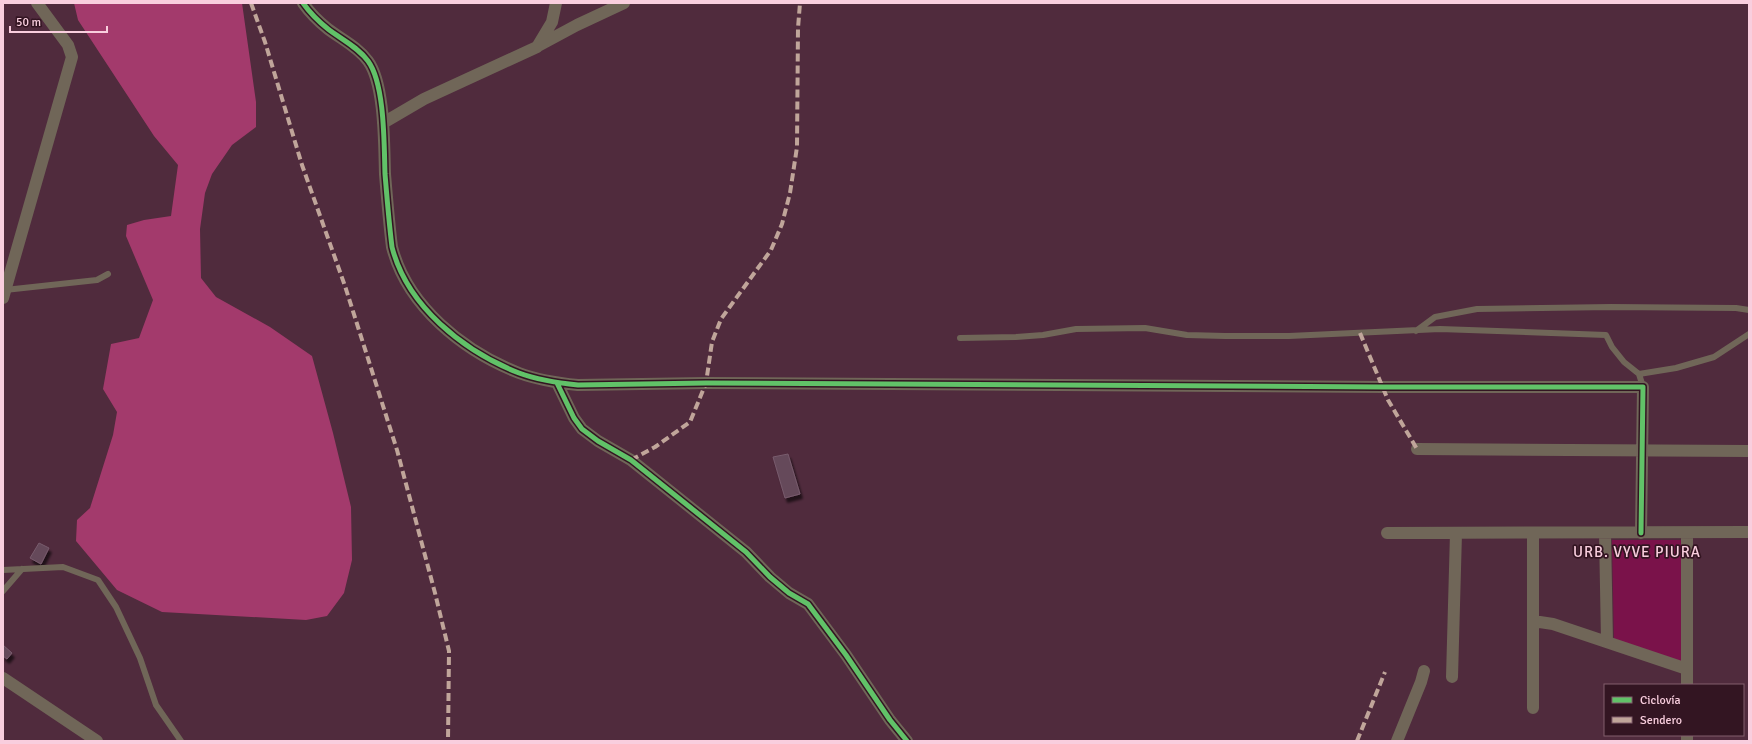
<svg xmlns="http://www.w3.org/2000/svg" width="1752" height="744" viewBox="0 0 1752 744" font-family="Signika,sans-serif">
  <defs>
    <filter id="shadow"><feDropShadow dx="2.5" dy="4.5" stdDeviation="1" flood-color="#0009"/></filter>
  </defs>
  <rect width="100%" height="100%" fill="#502b3d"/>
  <path fill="#7a124a" d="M 1612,540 L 1681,540 L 1682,663 L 1614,641 Z"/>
  <path fill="#a33a6c" d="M 74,3 L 242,3 L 256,102 L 256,127 L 232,145 L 212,174 L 205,193 L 200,229 L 201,278 L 216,297 L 270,327 L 312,356 L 333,433 L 351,507 L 352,560 L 344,593 L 327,616 L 306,620 L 162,612 L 117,590 L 76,541 L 77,520 L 90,508 L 113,435 L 117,412 L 103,389 L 111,344 L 139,338 L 153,300 L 126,236 L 127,225 L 144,220 L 171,216 L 178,165 L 154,136 L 78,20 Z"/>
  <path fill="#65495a" stroke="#785b6d" filter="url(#shadow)" d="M 788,454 L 800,494 L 785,498 L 773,457 Z
    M 39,543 L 49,548 L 41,564 L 30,558 Z
    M 3,645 L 12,653 L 7,659 L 3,656 Z"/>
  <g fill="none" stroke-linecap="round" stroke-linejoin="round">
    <path stroke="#706658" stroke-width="6" d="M 5,290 L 97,280 L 108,274
      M 1416,331 L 1435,317 L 1477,309 L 1611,307 L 1736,308 L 1749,310
      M 960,338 L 1016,337 L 1043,335 L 1076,329 L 1145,328 L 1187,335 L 1225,336 L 1289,336 L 1440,329 L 1606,335 L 1612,347 L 1624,362 L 1639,374 L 1643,387
      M 1639,374 L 1676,368 L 1714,357 L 1749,334
      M 3,570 L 63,567 L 98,580 L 116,607 L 140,658 L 156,705 L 181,741
      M 3,591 L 22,569"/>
    <path stroke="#706658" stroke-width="12" d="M 303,3 C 310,13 318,21 328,29 C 341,39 358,47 368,61 C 385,84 384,145 385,174 C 387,198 389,223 392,247 C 407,306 463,351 519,373 C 538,380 558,383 578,385 L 706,383 L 1383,387 L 1643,387 L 1641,533
      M 538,46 L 577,25 L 624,3
      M 383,123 L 424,99 L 537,47 L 552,22 L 556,3
      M 3,298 L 72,57 L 68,45 L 37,3
      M 557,383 L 574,418 L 582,429 L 598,441 L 631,460 L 746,552 L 770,577 L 789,593 L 808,604 L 846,655 L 890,720 L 907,741
      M 1417,449 L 1749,451
      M 1387,533 L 1749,532
      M 1605,533 L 1607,642
      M 1533,621 L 1553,624 L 1687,669
      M 1452,677 L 1456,533
      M 3,678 L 97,741
      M 1687,685 L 1687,533
      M 1533,708 L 1533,533
      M 1397,741 L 1421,682 L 1424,671
      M 1687,741 L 1687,735"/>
    <path stroke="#c0a59a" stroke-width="4" stroke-dasharray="8 4" stroke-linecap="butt" d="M 251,3 L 265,42 L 302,165 L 345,286 L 397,450 L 435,593 L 449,651 L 448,741
      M 1360,333 L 1388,400 L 1417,449
      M 631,460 L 655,447 L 690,422 L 706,383 L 712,342 L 721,319 L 771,250 L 782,224 L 790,193 L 797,147 L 798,28 L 800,3
      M 1357,741 L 1385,672"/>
    <g stroke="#331522" stroke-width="8">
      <path id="cycleway" d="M 303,3 C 310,13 318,21 328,29 C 341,39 358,47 368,61 C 385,84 384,145 385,174 C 387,198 389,223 392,247 C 407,306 463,351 519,373 C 538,380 558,383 578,385 L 706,383 L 1383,387 L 1643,387 L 1641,533
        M 557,383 L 574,418 L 582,429 L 598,441 L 631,460 L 746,552 L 770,577 L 789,593 L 808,604 L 846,655 L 890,720 L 907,741"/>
    </g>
    <use href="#cycleway" stroke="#61c268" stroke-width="5"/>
  </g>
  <g text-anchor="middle" stroke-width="3.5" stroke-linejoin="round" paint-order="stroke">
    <g font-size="15" letter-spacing="1" fill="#f9cede" stroke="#331522">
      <text x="1637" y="557">URB. VYVE PIURA</text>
    </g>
  </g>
  <rect width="1752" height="744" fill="none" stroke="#f9cede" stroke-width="8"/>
  <rect x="1604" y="684" width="140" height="52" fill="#331522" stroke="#825f6d"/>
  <rect x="1612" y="697" width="20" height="6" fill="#61c268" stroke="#825f6d"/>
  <text x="1640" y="704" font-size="12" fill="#f9cede">Ciclovía</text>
  <rect x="1612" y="717" width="20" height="6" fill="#c0a59a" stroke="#825f6d"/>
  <text x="1640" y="724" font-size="12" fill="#f9cede">Sendero</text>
  <path d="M10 26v6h97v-6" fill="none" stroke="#f9cede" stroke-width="2"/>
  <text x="16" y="26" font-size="12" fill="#f9cede" stroke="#331522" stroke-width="3" paint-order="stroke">50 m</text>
</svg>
